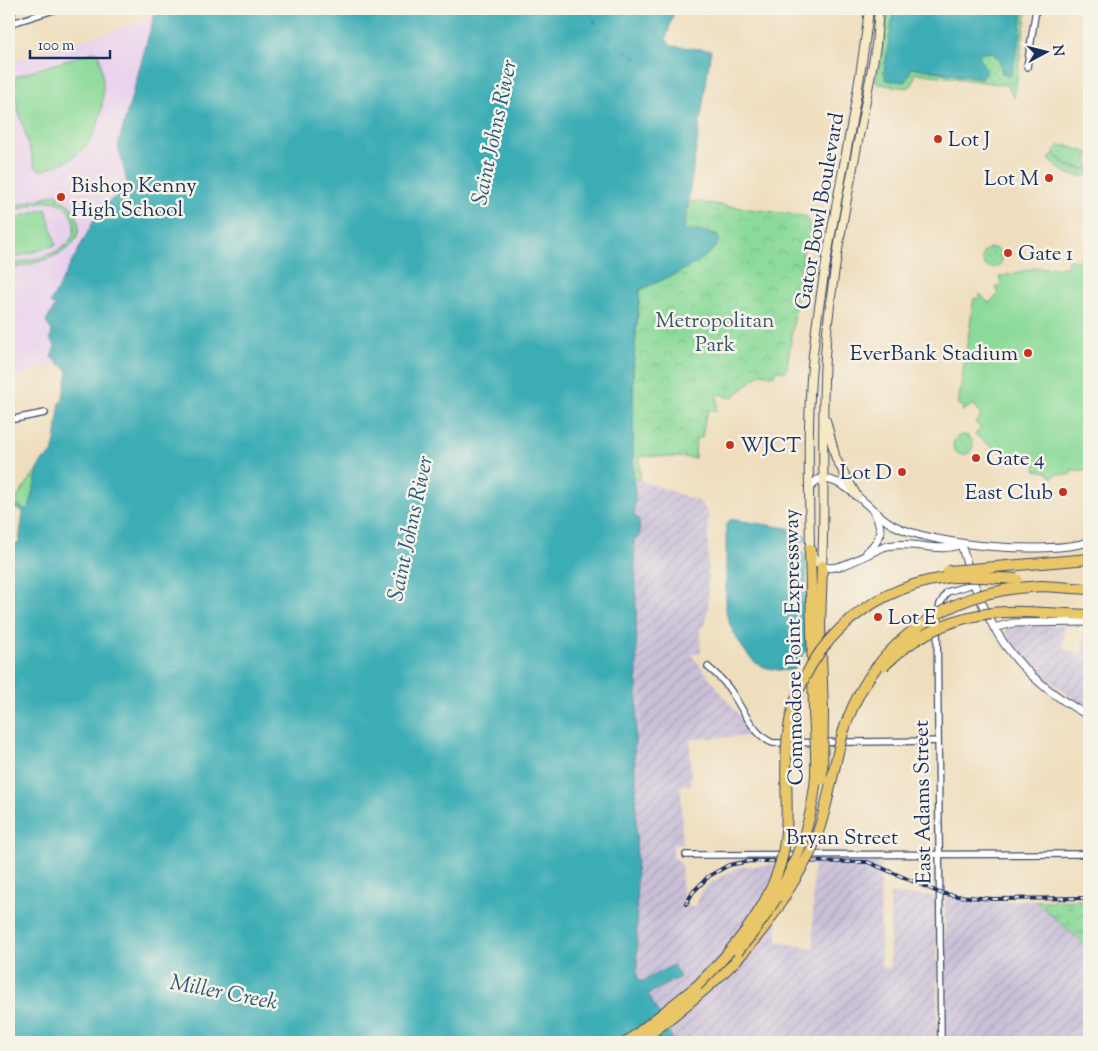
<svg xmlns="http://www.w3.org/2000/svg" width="1098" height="1051" viewBox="0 0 1098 1051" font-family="'Sorts Mill Goudy',serif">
  <defs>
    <pattern id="industrial-furrows" width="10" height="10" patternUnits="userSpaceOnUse" patternTransform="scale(1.25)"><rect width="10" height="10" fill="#c9bfd7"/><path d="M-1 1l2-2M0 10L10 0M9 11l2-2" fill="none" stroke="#aca4bb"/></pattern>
    <pattern id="grass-dots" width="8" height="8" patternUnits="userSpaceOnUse" patternTransform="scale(1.25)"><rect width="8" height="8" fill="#8bda99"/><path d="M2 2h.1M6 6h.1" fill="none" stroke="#77bb86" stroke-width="1.8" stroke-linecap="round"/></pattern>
    <pattern id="wetland-marsh" width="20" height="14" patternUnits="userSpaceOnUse" patternTransform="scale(1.25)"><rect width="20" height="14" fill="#8bda99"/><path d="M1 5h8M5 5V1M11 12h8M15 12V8" fill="none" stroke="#77bb86"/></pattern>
    <pattern id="park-crowns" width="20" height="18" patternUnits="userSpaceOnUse" patternTransform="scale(1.25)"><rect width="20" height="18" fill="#8bda99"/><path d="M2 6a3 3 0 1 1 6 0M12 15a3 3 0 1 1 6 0" fill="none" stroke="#77bb86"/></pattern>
  </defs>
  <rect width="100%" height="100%" fill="#f7f3e8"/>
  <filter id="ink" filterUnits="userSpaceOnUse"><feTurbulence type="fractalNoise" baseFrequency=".02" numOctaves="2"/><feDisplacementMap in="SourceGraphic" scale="10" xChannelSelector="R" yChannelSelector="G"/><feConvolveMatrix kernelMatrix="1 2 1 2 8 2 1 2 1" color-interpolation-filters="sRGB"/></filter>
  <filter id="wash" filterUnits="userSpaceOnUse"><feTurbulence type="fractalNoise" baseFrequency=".0096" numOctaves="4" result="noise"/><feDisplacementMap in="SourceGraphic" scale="20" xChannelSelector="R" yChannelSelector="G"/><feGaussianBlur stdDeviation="1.12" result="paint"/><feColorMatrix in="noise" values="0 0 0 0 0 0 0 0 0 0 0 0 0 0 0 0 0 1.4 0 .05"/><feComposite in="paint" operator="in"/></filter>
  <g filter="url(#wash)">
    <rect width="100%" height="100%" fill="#efdebe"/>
    <path fill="#e9d1ed" d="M 153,18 L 118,146 L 128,186 L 100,209 L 50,303 L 55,306 L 49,315 L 55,346 L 51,357 L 59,364 L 9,378 L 9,63 Z"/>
    <path fill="url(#industrial-furrows)" d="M 633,478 L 699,501 L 708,512 L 708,608 L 705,627 L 700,627 L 701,653 L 691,654 L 755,736 L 690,739 L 691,785 L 681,785 L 682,843 L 673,845 L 673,857 L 681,863 L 683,903 L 694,908 L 702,891 L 709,884 L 739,867 L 777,864 L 777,942 L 813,948 L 813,859 L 880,859 L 881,968 L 890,968 L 890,894 L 937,896 L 937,1042 L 674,1042 L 647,994 L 680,976 L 673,965 L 641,982 L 637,976 L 636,778 L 634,764 L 634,538 L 638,538 L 634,517 L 634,497 L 637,490 Z
      M 1064,625 L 1063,647 L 1081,655 L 1086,626 L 1089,626 L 1089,709 L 1037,672 L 1020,655 L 1006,634 L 1007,628 L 1011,626 Z
      M 945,897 L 978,901 L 1089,900 L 1089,1042 L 944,1042 Z"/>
    <path fill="url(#grass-dots)" stroke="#53847c" d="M 888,9 L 895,9 L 909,75 L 911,68 L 916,68 L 960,76 L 986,70 L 979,57 L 983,53 L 993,52 L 1000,63 L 1002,73 L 1011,74 L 1020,37 L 1023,9 L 1027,9 L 1014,98 L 1007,85 L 916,73 L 912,85 L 908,88 L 878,84 L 876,82 Z
      M 1060,144 L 1062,147 L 1064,145 L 1089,153 L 1089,157 L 1087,157 L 1089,168 C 1075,170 1062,164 1054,151 Z
      M 1054,153 C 1062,165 1074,171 1089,169 L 1089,176 C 1073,178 1059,172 1049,159 Z
      M982 258a10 10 0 1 1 20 0a10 10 0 1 1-20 0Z
      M953 445a10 10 0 1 1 20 0a10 10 0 1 1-20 0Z"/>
    <path fill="url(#wetland-marsh)" stroke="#53847c" d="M 39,466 L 29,508 L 26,509 L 12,505 Z
      M 1089,900 L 1089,948 L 1035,901 Z"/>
    <path fill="url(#park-crowns)" stroke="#53847c" d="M 689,201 L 805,216 L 811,228 L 808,247 L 804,246 L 787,368 L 785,372 L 776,370 L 774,376 L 761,373 L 732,398 L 716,393 L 718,400 L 716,412 L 709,409 L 705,419 L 702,438 L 696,438 L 695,458 L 640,456 L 640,480 L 633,478 L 633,369 L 640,290 L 703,258 L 717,234 L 684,229 Z"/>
    <path fill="#8bda99" stroke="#53847c" d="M 96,51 L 99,54 C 107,91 106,136 71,159 C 62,164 51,167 42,171 L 35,167 L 11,84 L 17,76 Z
      M 58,193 L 59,197 L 57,198 C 67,202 75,209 78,220 C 86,256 33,262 9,270 L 9,266 C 25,260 50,257 64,247 C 83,233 73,202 50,201 C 37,201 21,209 9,213 L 9,208 Z
      M 46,209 L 56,245 L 9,259 L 9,220 Z
      M 1086,255 L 1089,257 L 1089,470 L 1071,470 L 1070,475 L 1057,474 L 1052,478 L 1047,472 L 1035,470 L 1036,464 C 1014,458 992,450 975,434 L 981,428 L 975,423 L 981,416 L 974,404 L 962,411 L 963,406 L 958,405 L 974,298 L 979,299 L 980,294 L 989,303 L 999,294 L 996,287 L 1002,284 L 999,277 L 1035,268 L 1067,267 L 1068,260 L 1080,261 L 1081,257 Z"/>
    <path fill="#3cadb5" stroke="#2c6e8a" d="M 156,9 L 675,9 L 666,39 L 672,46 L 711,50 L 684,229 L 717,234 L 719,240 C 712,262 660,280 640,290 L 633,369 L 633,479 C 637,491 634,503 634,517 L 638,518 L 640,532 L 638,538 L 634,538 C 636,592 637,645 637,699 C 637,725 632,752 636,778 L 637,976 L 641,982 L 673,965 L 680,977 L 648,994 L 674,1042 L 9,1042 L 9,546 L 19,543 L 23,512 L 11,507 L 12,505 L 26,509 L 29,508 L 39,466 L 43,460 L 52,454 C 57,436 57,420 60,402 L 62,402 L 68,371 L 51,357 L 55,346 L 50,339 L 52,331 L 46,322 L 55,306 L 50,303 L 100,209 L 128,186 L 118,146 Z
      M 894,9 L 1023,9 L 1020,37 L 1011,74 L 1007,76 L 1002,73 L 1000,63 L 993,52 L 983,53 L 979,57 L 987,73 L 981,78 L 916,68 L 911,68 L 906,82 L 886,80 L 884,72 Z
      M 731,519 L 793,529 L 806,536 L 806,540 L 801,542 L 801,549 L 806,555 L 808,651 L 804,652 L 793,670 C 785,672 767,669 759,665 C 746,658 728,626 726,612 L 726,525 Z"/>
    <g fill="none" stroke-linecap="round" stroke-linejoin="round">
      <path stroke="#275b7c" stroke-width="1" stroke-dasharray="6 5" stroke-linecap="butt" d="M 588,9 C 599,36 625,52 650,65"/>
    </g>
  </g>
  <g filter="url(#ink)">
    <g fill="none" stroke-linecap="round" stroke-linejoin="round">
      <g stroke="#3b496c" stroke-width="8">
        <path id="minor" d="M 9,24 L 57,9
          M 10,24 L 13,9
          M 1027,67 L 1036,9
          M 9,420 L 45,413
          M 708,667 C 715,673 723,680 728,687 C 740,703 753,736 773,743 L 937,741
          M 686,855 L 1089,854
          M 941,1042 L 937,618 L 940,604 L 947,592 L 973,584"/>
      </g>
      <g stroke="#3b496c" stroke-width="9">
        <path id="tertiary" d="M 810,488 L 817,480 C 844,473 870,513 893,525 C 933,546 1046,555 1089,542
          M 961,544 C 985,626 1012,674 1089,716
          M 867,552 C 881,539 884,531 875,514
          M 822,566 C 838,574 870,551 887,546 C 912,540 939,554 961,544
          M 994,628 L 1013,623 L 1089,622"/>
      </g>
      <g stroke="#3b496c" stroke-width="10">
        <path id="secondary" d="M 826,420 L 836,459 L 857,496
          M 822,566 L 814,559 L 810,549 C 809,478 806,407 815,337 C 828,227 857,119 869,9
          M 822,566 C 826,491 820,416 826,342 C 835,242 859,144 876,46 L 879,9"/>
      </g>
      <g stroke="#3b496c" stroke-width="12">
        <path id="motorway" d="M 810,549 L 814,711
          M 822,566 L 820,625 L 823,711
          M 1007,566 L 1089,559
          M 1017,588 L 1042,586 L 1089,589
          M 1024,612 L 1089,615
          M 627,1042 L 697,986
          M 640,1042 C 694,999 749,959 784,897"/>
      </g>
      <use href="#minor" stroke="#fff" stroke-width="5.5"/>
      <use href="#tertiary" stroke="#fff" stroke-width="7"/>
      <use href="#secondary" stroke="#f6e9c3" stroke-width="8"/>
      <use href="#motorway" stroke="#e9c769" stroke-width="10"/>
      <g stroke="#1b2f5e" stroke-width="4">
        <path id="rail" d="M 686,904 L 693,892 L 709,876 L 729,865 L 750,861 L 868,862 L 940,893 L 957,896 L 993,899 L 1089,898"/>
      </g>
      <use href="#rail" stroke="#f7f3e8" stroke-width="2" stroke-dasharray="5.5" stroke-linecap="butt"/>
      <g stroke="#3b496c" stroke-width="12" stroke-linecap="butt">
        <path id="motorway-bridge" d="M 948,571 L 1007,566
          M 884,666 C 922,628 970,610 1024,612
          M 822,780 L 823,711
          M 784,897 C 793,882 803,867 811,851 C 827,813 832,772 843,733 C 867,654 934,598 1017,588
          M 738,951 C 780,903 811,840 816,776 C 817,754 815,733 814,711
          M 697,986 C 731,952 766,912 780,865 C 793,821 782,778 788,734 C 798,651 864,589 945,578 C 969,575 993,578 1017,579"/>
      </g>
      <use href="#motorway-bridge" stroke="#e9c769" stroke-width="10"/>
    </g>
  </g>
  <g fill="#c8321e" stroke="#f7f3e8" stroke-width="2">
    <circle cx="938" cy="139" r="5"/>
    <circle cx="1049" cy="178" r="5"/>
    <circle cx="61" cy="197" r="5"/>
    <circle cx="1008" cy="253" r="5"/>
    <circle cx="1028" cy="353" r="5"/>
    <circle cx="730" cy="445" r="5"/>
    <circle cx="976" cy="458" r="5"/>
    <circle cx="902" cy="472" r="5"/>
    <circle cx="1063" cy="492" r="5"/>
    <circle cx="878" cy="617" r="5"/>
  </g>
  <g text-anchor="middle" stroke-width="5" stroke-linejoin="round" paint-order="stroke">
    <g font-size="21" fill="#1b2f5e" stroke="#f7f3e8" text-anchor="start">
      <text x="948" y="146">Lot J</text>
      <text x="1039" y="185" text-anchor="end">Lot M</text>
      <text x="71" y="192">Bishop Kenny<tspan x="71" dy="24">High School</tspan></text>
      <text x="1018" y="260">Gate 1</text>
      <text x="1018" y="360" text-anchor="end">EverBank Stadium</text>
      <text x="740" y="452">WJCT</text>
      <text x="986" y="465">Gate 4</text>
      <text x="892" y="479" text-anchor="end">Lot D</text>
      <text x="1053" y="499" text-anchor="end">East Club</text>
      <text x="888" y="624">Lot E</text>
    </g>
    <g font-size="21" fill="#1b2f5e" stroke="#f7f3e8">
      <text transform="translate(819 211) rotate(-80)" y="7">Gator Bowl Boulevard</text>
      <text transform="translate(793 647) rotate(-91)" y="7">Commodore Point Expressway</text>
      <text transform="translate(922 802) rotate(-91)" y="7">East Adams Street</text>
      <text x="842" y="844">Bryan Street</text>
    </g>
    <g font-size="21" fill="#375a6d" stroke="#f7f3e8">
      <text x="715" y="327">Metropolitan<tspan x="715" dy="24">Park</tspan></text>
    </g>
    <g font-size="22" font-style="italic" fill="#275b7c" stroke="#f7f3e8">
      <text transform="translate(493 132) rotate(-78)" y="8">Saint Johns River</text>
      <text transform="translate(409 528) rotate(-78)" y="8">Saint Johns River</text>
      <text transform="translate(224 991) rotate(11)" y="8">Miller Creek</text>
    </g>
  </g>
  <rect width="1098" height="1051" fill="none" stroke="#f7f3e8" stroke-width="30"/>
  <g transform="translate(1046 52) rotate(83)" stroke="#f7f3e8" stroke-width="4" paint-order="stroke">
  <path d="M0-4L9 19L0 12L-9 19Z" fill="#1b2f5e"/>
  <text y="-8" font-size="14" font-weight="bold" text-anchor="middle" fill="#1b2f5e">N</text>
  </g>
  <path d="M30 50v8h80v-8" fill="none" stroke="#1b2f5e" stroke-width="2.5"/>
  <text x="38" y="50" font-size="15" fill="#1b2f5e" stroke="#f7f3e8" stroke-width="4" paint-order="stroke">100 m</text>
</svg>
